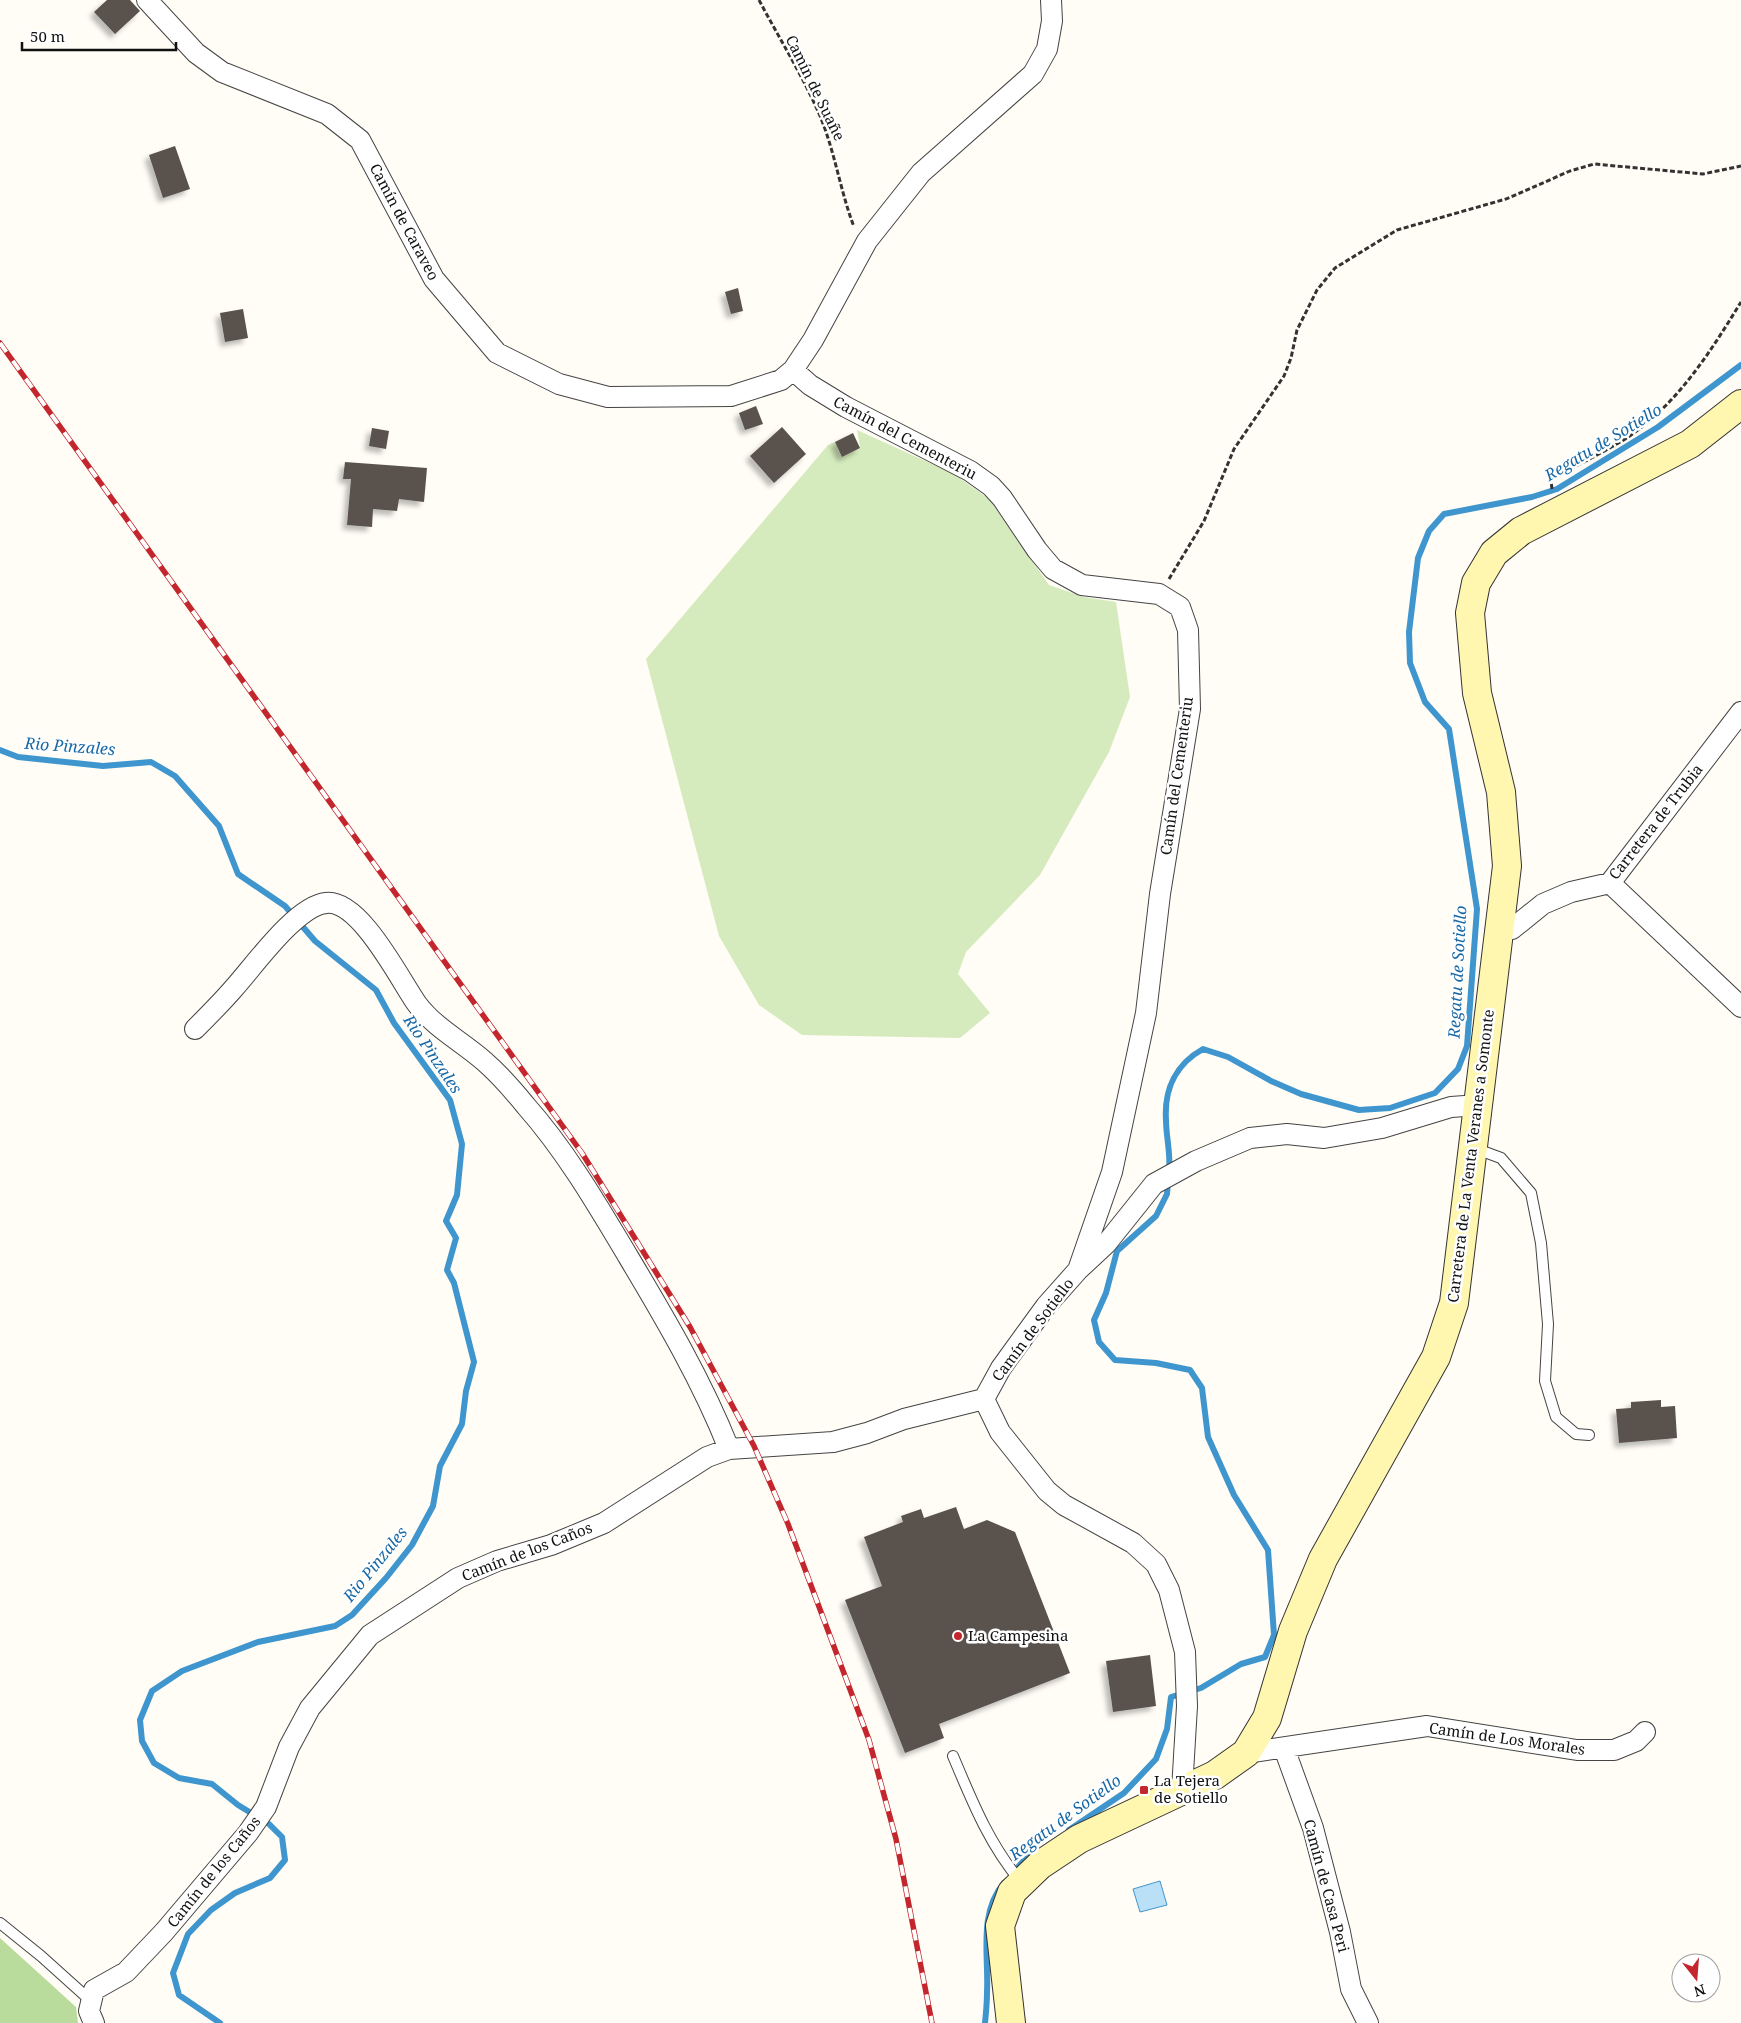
<svg xmlns="http://www.w3.org/2000/svg" width="1741" height="2023" viewBox="0 0 1741 2023" font-family="'Noto Serif',serif">
  <defs>
    <filter id="shadow"><feDropShadow dx="-4.5" dy="4.5" stdDeviation="2.5" flood-color="#0004"/></filter>
  </defs>
  <rect width="100%" height="100%" fill="#fffdf5"/>
  <path fill="#d5ebbd" d="M 857,430 L 954,474 L 989,499 L 1049,585 L 1084,597 L 1116,602 L 1130,697 L 1109,752 L 1040,875 L 966,952 L 958,974 L 990,1013 L 960,1038 L 802,1035 L 759,1005 L 719,936 L 646,659 L 828,445 L 835,442 L 842,457 L 860,448 Z"/>
  <path fill="#b9dc9c" d="M 0,1938 L 76,2007 L 78,2023 L 0,2023 Z"/>
  <path fill="#b9e0f7" stroke="#3f96cf" d="M 1160,1881 L 1167,1905 L 1140,1912 L 1133,1889 Z"/>
  <g fill="none" stroke-linecap="round" stroke-linejoin="round">
    <path stroke="#3f96cf" stroke-width="6" d="M 0,750 L 18,757 L 103,766 L 151,762 L 175,776 L 219,826 L 238,874 L 285,906 L 315,941 L 376,990 L 394,1023 L 450,1100 L 462,1144 L 457,1195 L 446,1221 L 456,1238 L 447,1270 L 454,1283 L 474,1362 L 466,1391 L 462,1424 L 440,1466 L 433,1506 L 412,1545 L 386,1578 L 352,1615 L 335,1626 L 258,1642 L 182,1671 L 152,1691 L 140,1720 L 142,1741 L 154,1763 L 179,1778 L 212,1784 L 238,1805 L 269,1824 L 282,1837 L 285,1860 L 270,1878 L 235,1893 L 211,1910 L 188,1934 L 173,1973 L 179,1995 L 220,2023
      M 1169,1171 C 1171,1154 1166,1137 1166,1120 C 1164,1089 1176,1064 1203,1049 L 1228,1057 L 1271,1081 L 1301,1094 L 1359,1110 L 1390,1108 L 1435,1093 L 1458,1069 L 1467,1046 L 1477,909 L 1449,729 L 1425,702 L 1410,663 L 1409,632 L 1418,558 L 1429,531 L 1444,514 L 1532,497 L 1557,489 L 1658,427 L 1741,365
      M 1069,1830 L 1124,1793 L 1156,1759 L 1167,1729 L 1171,1697 L 1201,1688 L 1241,1664 L 1265,1657 L 1274,1635 L 1268,1550 L 1234,1495 L 1208,1437 L 1202,1388 L 1190,1370 L 1156,1363 L 1115,1360 L 1099,1342 L 1094,1320 L 1106,1293 L 1117,1251 L 1156,1216 L 1167,1194 L 1168,1181
      M 1012,1874 L 1024,1860 L 1036,1852
      M 985,2023 C 986,2013 987,2002 987,1992 C 989,1957 978,1913 1004,1883"/>
  </g>
  <path fill="#5a524d" filter="url(#shadow)" d="M 107,0 L 130,0 L 140,11 L 115,34 L 94,12 Z
    M 175,146 L 190,189 L 163,198 L 149,155 Z
    M 738,288 L 743,311 L 731,314 L 725,292 Z
    M 243,309 L 248,338 L 225,342 L 220,313 Z
    M 756,406 L 763,424 L 745,430 L 739,413 Z
    M 782,427 L 806,454 L 774,483 L 750,456 Z
    M 372,428 L 389,431 L 386,449 L 369,446 Z
    M 853,433 L 860,448 L 842,457 L 835,442 Z
    M 345,462 L 427,468 L 424,502 L 399,499 L 397,511 L 373,509 L 372,527 L 347,525 L 351,479 L 343,479 Z
    M 1661,1400 L 1661,1407 L 1675,1406 L 1677,1438 L 1619,1443 L 1616,1409 L 1631,1408 L 1631,1402 Z
    M 956,1507 L 964,1529 L 987,1520 L 1015,1532 L 1070,1673 L 939,1724 L 944,1738 L 905,1753 L 845,1600 L 882,1586 L 864,1537 L 903,1522 L 901,1516 L 921,1509 L 924,1518 Z
    M 1150,1655 L 1156,1706 L 1113,1712 L 1106,1661 Z"/>
  <g fill="none" stroke-linecap="round" stroke-linejoin="round">
    <g stroke="#444" stroke-width="12">
      <path id="lane" d="M 1474,1148 L 1501,1158 L 1531,1193 L 1541,1243 L 1548,1324 L 1545,1381 L 1556,1417 L 1576,1434 L 1589,1435
        M 953,1756 C 972,1801 989,1844 1021,1882
        M 0,1923 L 41,1956 L 91,2001"/>
    </g>
    <g stroke="#444" stroke-width="22">
      <path id="street" d="M 147,0 L 196,53 L 222,72 L 327,114 L 360,140 L 434,279 L 497,353 L 559,384 L 608,397 L 731,396 L 781,380 L 793,370 L 813,340 L 867,241 L 921,173 L 1033,74 L 1047,49 L 1052,21 L 1051,0
        M 793,370 L 810,385 L 846,407 L 970,471 L 991,486 L 1002,498 L 1037,550 L 1053,569 L 1082,585 L 1159,594 L 1180,607 L 1188,630 L 1190,709 L 1160,894 L 1146,1013 L 1112,1172 L 1078,1270
        M 1610,883 L 1741,1007
        M 1499,930 L 1512,929 L 1543,904 L 1571,892 L 1610,883 L 1741,712
        M 195,1029 C 208,1016 222,1002 234,988 C 254,966 296,906 326,903 C 360,899 400,980 417,1004 C 435,1028 461,1041 484,1061 C 499,1074 513,1090 526,1106 C 566,1151 598,1206 629,1258 C 666,1320 702,1381 729,1449
        M 984,1399 L 1001,1368 L 1046,1306 L 1078,1270 L 1106,1244 L 1154,1184 L 1196,1161 L 1250,1138 L 1287,1134 L 1324,1138 L 1382,1128 L 1451,1107 L 1479,1105
        M 984,1399 L 1000,1432 L 1047,1491 L 1064,1505 L 1133,1543 L 1156,1564 L 1169,1590 L 1185,1652 L 1187,1706 L 1182,1790
        M 1284,1748 L 1313,1828 L 1340,1932 L 1351,1989 L 1368,2023
        M 1246,1753 L 1427,1726 L 1577,1750 L 1614,1750 L 1636,1741 L 1645,1732
        M 94,2023 L 89,2011 L 94,1990 L 126,1972 L 164,1932 L 248,1833 L 266,1807 L 289,1747 L 310,1708 L 370,1635 L 458,1578 L 497,1561 L 551,1545 L 604,1523 L 707,1457 L 729,1449 L 833,1442 L 867,1433 L 904,1419 L 984,1399"/>
    </g>
    <g stroke="#333" stroke-width="30">
      <path id="secondary" d="M 1011,2023 L 1000,1926 L 1012,1892 L 1040,1865 L 1079,1839 L 1215,1775 L 1246,1753 L 1267,1718 L 1293,1631 L 1323,1559 L 1436,1357 L 1454,1303 L 1507,866 L 1501,792 L 1477,693 L 1470,613 L 1476,583 L 1494,553 L 1521,531 L 1690,444 L 1741,404"/>
    </g>
    <path stroke="#333" stroke-width="3" stroke-dasharray="5 2.5" stroke-linecap="butt" d="M 759,0 C 779,38 803,76 820,116 C 835,152 840,190 854,227
      M 1552,489 L 1551,481 L 1555,478 C 1577,465 1600,454 1622,441 C 1676,407 1709,354 1741,302
      M 1169,579 L 1204,521 L 1234,449 L 1284,376 L 1291,358 L 1297,330 L 1317,290 L 1335,268 L 1397,230 L 1506,199 L 1570,171 L 1594,164 L 1703,174 L 1741,166"/>
    <use href="#lane" stroke="#fff" stroke-width="10"/>
    <use href="#street" stroke="#fff" stroke-width="20"/>
    <use href="#secondary" stroke="#fff6b0" stroke-width="28"/>
    <g stroke="#c4262e" stroke-width="5.5">
      <path id="rail" d="M 0,343 L 582,1153 L 690,1327 L 754,1446 L 788,1524 L 869,1740 L 896,1839 L 932,2023"/>
    </g>
    <use href="#rail" stroke="#fff" stroke-width="4" stroke-dasharray="11" stroke-linecap="butt"/>
  </g>
  <g fill="#c4262e" stroke="#fff" stroke-width="2">
    <circle cx="958" cy="1636" r="5"/>
    <rect x="1139" y="1785" width="10" height="10" rx="2.5"/>
  </g>
  <g text-anchor="middle" stroke-width="5" stroke-linejoin="round" paint-order="stroke">
    <g font-size="15" fill="#111" stroke="#fff">
      <text transform="translate(815 88) rotate(64)" y="5">Camín de Suañe</text>
      <text transform="translate(404 222) rotate(62)" y="5">Camín de Caraveo</text>
      <text transform="translate(905 438) rotate(28)" y="5">Camín del Cementeriu</text>
      <text transform="translate(1177 776) rotate(-82)" y="5">Camín del Cementeriu</text>
      <text transform="translate(1656 822) rotate(-52)" y="5">Carretera de Trubia</text>
      <text transform="translate(1471 1156) rotate(-83)" y="5">Carretera de La Venta Veranes a Somonte</text>
      <text transform="translate(1033 1330) rotate(-53)" y="5">Camín de Sotiello</text>
      <text transform="translate(527 1552) rotate(-21)" y="5">Camín de los Caños</text>
      <text transform="translate(1507 1739) rotate(8)" y="5">Camín de Los Morales</text>
      <text transform="translate(214 1872) rotate(-51)" y="5">Camín de los Caños</text>
      <text transform="translate(1326 1886) rotate(75)" y="5">Camín de Casa Peri</text>
    </g>
    <g font-size="15" fill="#111" stroke="#fff" text-anchor="start">
      <text x="968" y="1641">La Campesina</text>
      <text x="1154" y="1786">La Tejera<tspan x="1154" dy="17">de Sotiello</tspan></text>
    </g>
    <g font-size="16" font-style="italic" fill="#1768a6" stroke="#fff">
      <text transform="translate(1603 442) rotate(-31)" y="6">Regatu de Sotiello</text>
      <text transform="translate(70 746) rotate(4)" y="6">Rio Pinzales</text>
      <text transform="translate(1457 972) rotate(-87)" y="6">Regatu de Sotiello</text>
      <text transform="translate(433 1054) rotate(56)" y="6">Rio Pinzales</text>
      <text transform="translate(375 1564) rotate(-51)" y="6">Rio Pinzales</text>
      <text transform="translate(1065 1817) rotate(-36)" y="6">Regatu de Sotiello</text>
    </g>
  </g>
  <g transform="translate(1696 1978) rotate(163)"><circle r="24" fill="#ffffff" stroke="#a0a0a0"/>
  <path d="M0-4L9 19L0 12L-9 19Z" fill="#c4262e"/>
  <text y="-8" font-size="14" font-weight="bold" text-anchor="middle" fill="#111111">N</text>
  </g>
  <path d="M22 42v8h154v-8" fill="none" stroke="#111111" stroke-width="2.5"/>
  <text x="30" y="42" font-size="15" fill="#111111" stroke="#ffffff" stroke-width="4" paint-order="stroke">50 m</text>
</svg>
